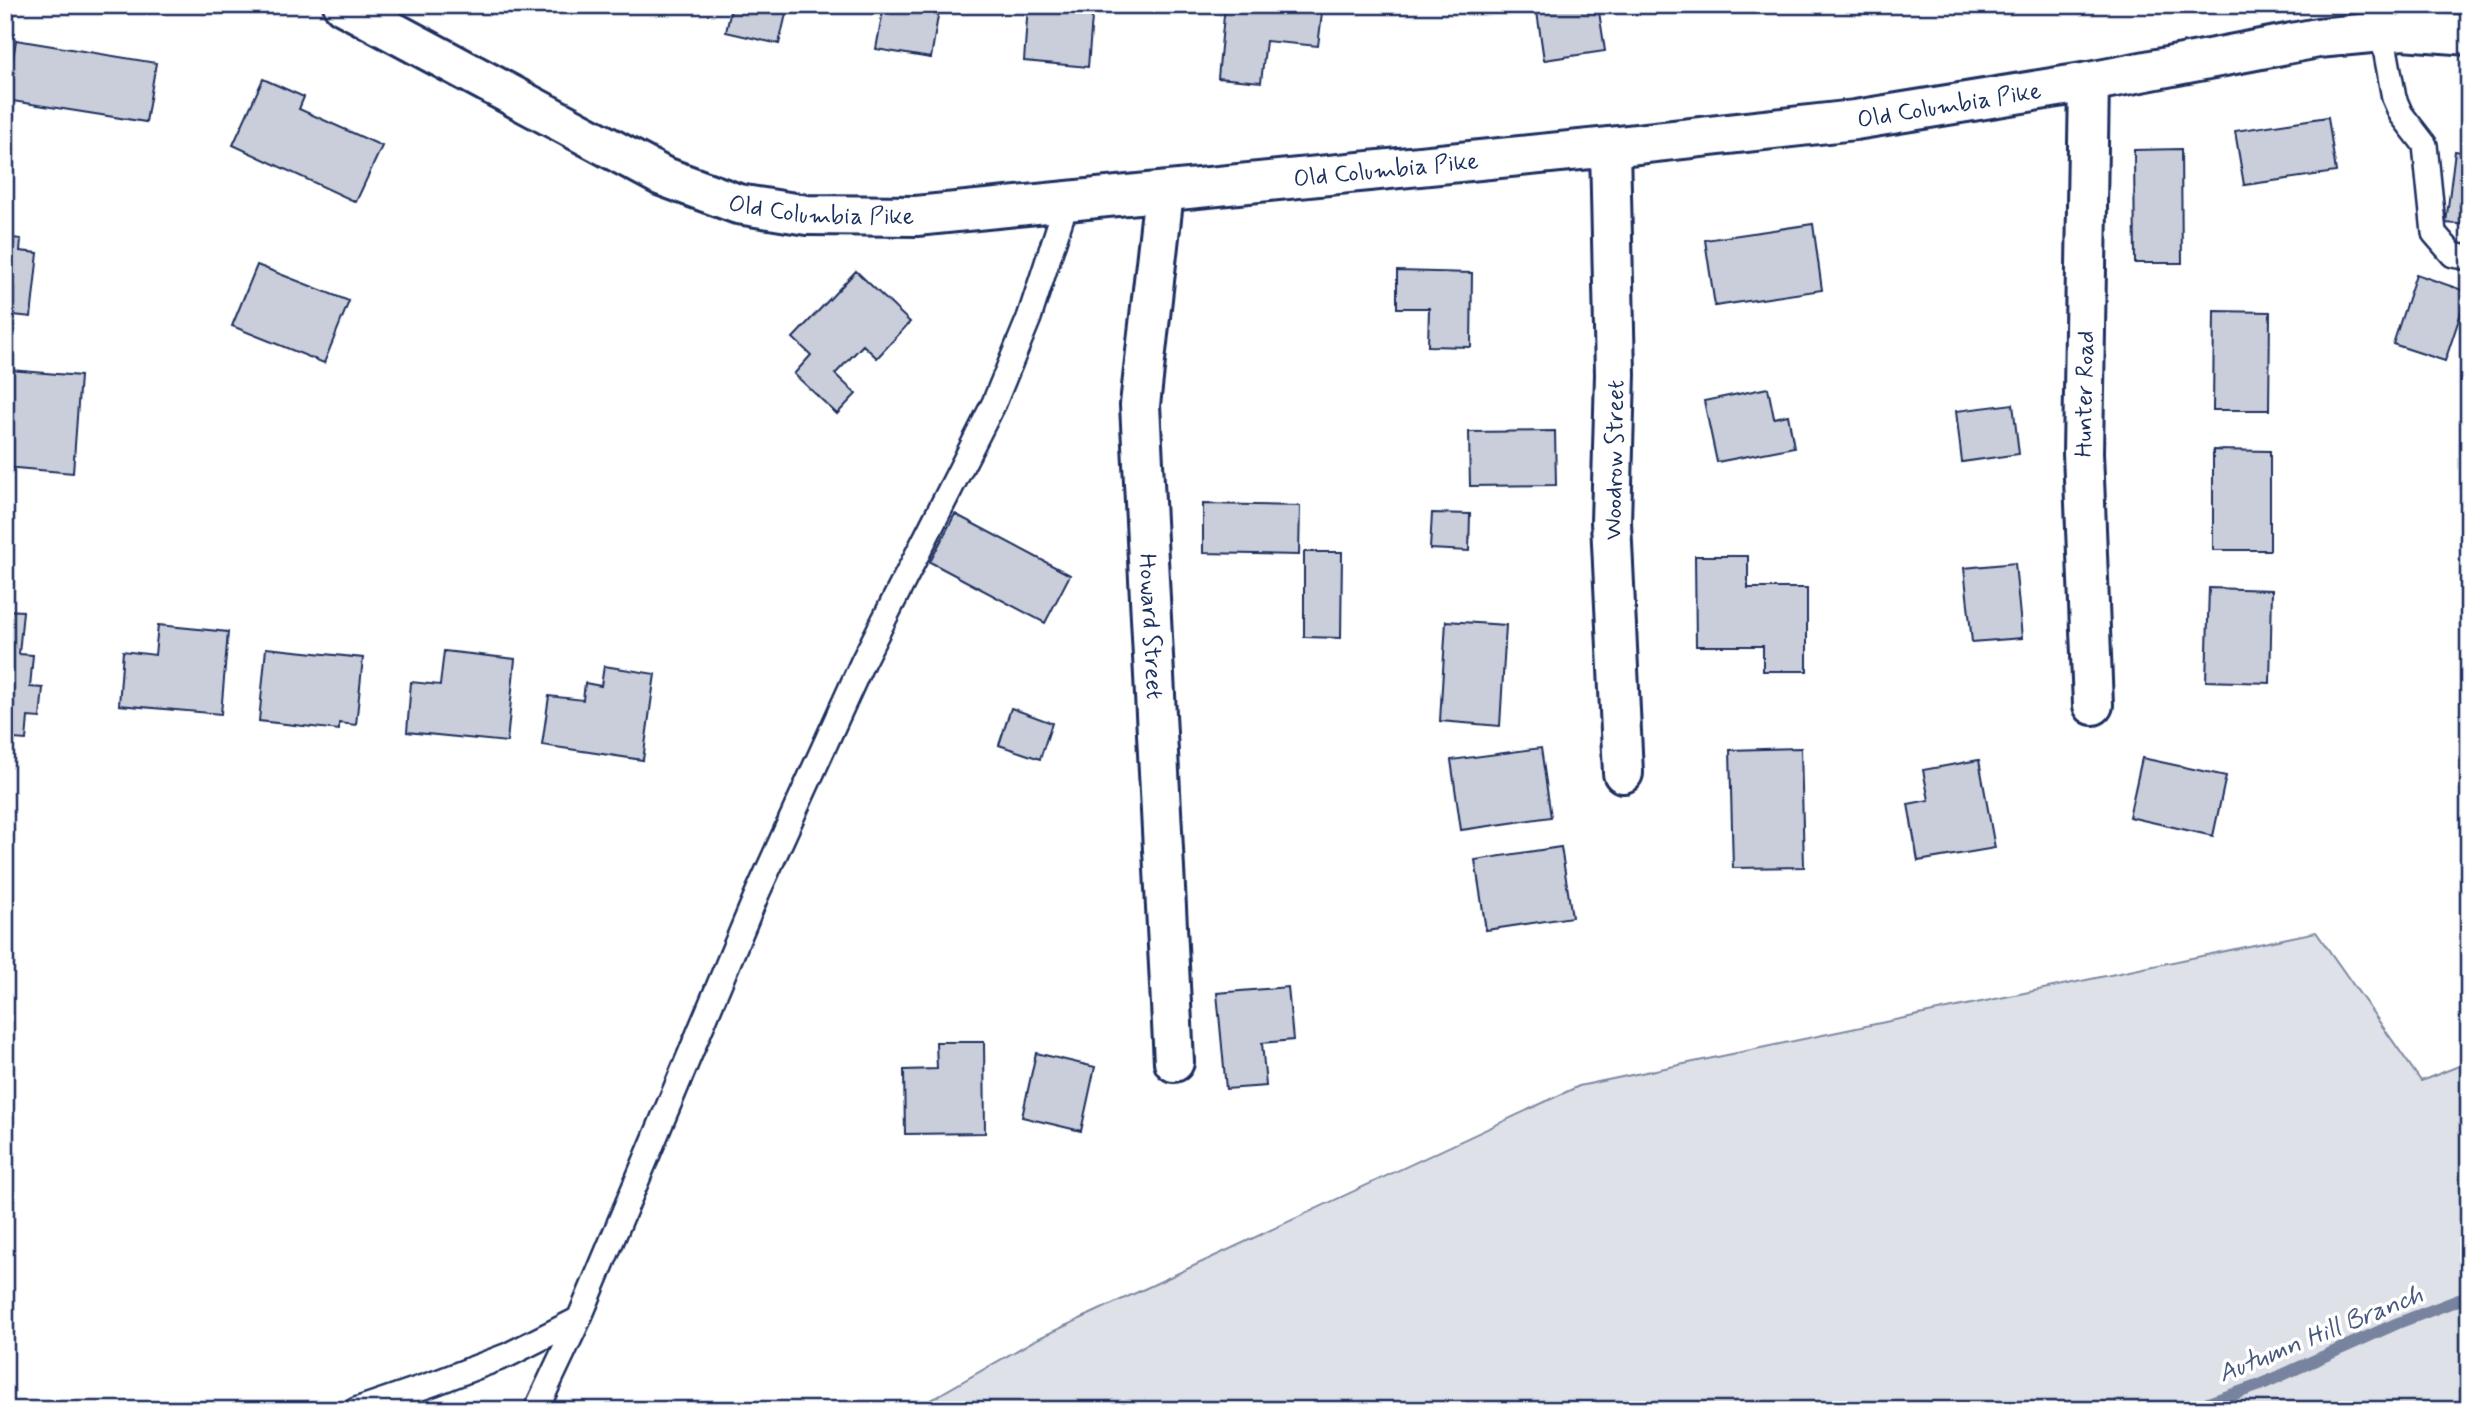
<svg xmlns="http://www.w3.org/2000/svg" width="2474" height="1415" viewBox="0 0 2474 1415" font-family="Mynerve,sans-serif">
  <rect width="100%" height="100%" fill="#fff"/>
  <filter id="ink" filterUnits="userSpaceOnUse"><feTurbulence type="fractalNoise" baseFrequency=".0143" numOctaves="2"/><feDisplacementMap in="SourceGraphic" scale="14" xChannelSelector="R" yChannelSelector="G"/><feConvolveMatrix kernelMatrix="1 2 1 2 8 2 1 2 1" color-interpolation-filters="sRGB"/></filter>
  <g filter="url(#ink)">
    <path fill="#dee1e7" stroke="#7c88a2" stroke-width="2" d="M 2316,932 L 2421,1081 L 2469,1062 L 2469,1410 L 913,1410 L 1035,1340 L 1579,1086 Z"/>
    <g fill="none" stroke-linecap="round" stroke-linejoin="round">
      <path stroke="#77839f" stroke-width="12" d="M 2188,1410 L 2260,1385 L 2398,1323 L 2469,1296"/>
    </g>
    <path fill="#caceda" stroke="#1b2f5e" stroke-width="2" d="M 732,5 L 788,5 L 779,44 L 726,32 Z
      M 884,5 L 915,5 L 939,10 L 931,58 L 876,49 Z
      M 1028,5 L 1093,5 L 1088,67 L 1024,61 Z
      M 1225,5 L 1323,5 L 1318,46 L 1266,41 L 1261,82 L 1218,78 Z
      M 1536,5 L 1598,5 L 1605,51 L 1544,60 Z
      M 16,40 L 156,63 L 146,122 L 6,100 Z
      M 263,79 L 304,97 L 299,109 L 382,146 L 356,202 L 233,145 Z
      M 2328,117 L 2336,172 L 2244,185 L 2235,131 Z
      M 2181,149 L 2182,263 L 2135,263 L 2134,150 Z
      M 2455,151 L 2469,153 L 2469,225 L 2446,223 Z
      M 1813,224 L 1822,290 L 1715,306 L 1705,240 Z
      M 5,237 L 21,239 L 20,251 L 38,253 L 31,317 L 5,314 Z
      M 257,265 L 349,301 L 324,363 L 232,326 Z
      M 856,271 L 910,322 L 877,358 L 863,345 L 835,374 L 856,394 L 837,414 L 794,374 L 811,355 L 793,338 Z
      M 1397,271 L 1472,273 L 1471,347 L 1428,346 L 1429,308 L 1397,308 Z
      M 2416,274 L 2468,292 L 2445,361 L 2393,344 Z
      M 2214,311 L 2270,312 L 2269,410 L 2213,410 Z
      M 10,370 L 80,376 L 73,473 L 5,467 Z
      M 1768,388 L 1774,418 L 1788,415 L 1794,447 L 1717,462 L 1704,401 Z
      M 2013,404 L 2019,454 L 1962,462 L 1956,411 Z
      M 1555,431 L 1556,485 L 1470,486 L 1469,432 Z
      M 2213,450 L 2270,451 L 2270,550 L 2213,550 Z
      M 1203,504 L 1300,506 L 1299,555 L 1203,553 Z
      M 1432,513 L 1470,514 L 1469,551 L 1430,549 Z
      M 955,514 L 1070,575 L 1045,623 L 930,562 Z
      M 1304,552 L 1342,552 L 1341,638 L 1304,637 Z
      M 1695,556 L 1748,556 L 1748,588 L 1807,588 L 1807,671 L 1763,671 L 1763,646 L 1696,646 Z
      M 2015,563 L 2022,638 L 1972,642 L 1964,568 Z
      M 2209,588 L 2272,590 L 2270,683 L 2206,681 Z
      M 5,610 L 23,611 L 19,654 L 33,655 L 30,687 L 43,688 L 40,718 L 28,717 L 26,740 L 14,739 L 12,756 L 5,756 Z
      M 1446,621 L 1506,625 L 1500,726 L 1440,721 Z
      M 158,625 L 228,632 L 221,714 L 119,705 L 123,651 L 155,655 Z
      M 266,648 L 363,658 L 356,725 L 339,723 L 339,730 L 259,721 Z
      M 444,651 L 515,659 L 507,742 L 407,732 L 411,682 L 440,685 Z
      M 604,666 L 655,674 L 643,760 L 542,745 L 549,696 L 583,700 L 585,683 L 601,686 Z
      M 1011,708 L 1052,723 L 1040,759 L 999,745 Z
      M 1541,748 L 1551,817 L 1461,830 L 1451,760 Z
      M 1801,748 L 1804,867 L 1733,868 L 1730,750 Z
      M 2142,758 L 2226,776 L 2213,836 L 2129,817 Z
      M 1979,760 L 1995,848 L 1918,861 L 1908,804 L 1929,800 L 1923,770 Z
      M 1561,847 L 1572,917 L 1486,930 L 1475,860 Z
      M 1288,987 L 1293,1040 L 1262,1043 L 1266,1086 L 1226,1089 L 1217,993 Z
      M 936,1042 L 984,1042 L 985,1133 L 905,1134 L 904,1070 L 937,1069 Z
      M 1036,1053 L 1095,1067 L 1081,1131 L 1022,1117 Z"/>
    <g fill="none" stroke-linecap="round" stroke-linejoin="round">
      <g stroke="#1b2f5e" stroke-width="28">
        <path id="service" d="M 2382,32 L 2394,98 L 2401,114 L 2425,145 L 2434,233 L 2453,255 L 2469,258
          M 356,1410 L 435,1383 L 508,1355 L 579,1319
          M 536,1410 L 579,1319 L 757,894 L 863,661 L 994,403 L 1029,318 L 1067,201"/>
      </g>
      <g stroke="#1b2f5e" stroke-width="44">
        <g id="minor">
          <path d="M 2089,82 L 2083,453 L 2093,705"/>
          <path d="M 1610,147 L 1615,374 L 1611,522 L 1623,773"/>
          <path id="s1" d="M 1164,192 L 1140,405 L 1174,1062"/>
        </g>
      </g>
      <g stroke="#1b2f5e" stroke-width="44">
        <g id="tertiary">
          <path id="s2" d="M 343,5 L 662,176 L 738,204 L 807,215 L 916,216 L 1610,147 L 1855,120 L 2089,82 L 2318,38 L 2403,30 L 2469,35"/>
        </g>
      </g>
      <use href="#service" stroke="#fff" stroke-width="23"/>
      <use href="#minor" stroke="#fff" stroke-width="38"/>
      <use href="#tertiary" stroke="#fff" stroke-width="38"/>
    </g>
  </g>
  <g text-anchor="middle" stroke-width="7" stroke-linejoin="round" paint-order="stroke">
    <g font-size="24" fill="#1b2f5e" stroke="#fff">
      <text dy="8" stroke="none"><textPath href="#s2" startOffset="1661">Old Columbia Pike</textPath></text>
      <text dy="8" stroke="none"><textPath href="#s2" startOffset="1094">Old Columbia Pike</textPath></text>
      <text dy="8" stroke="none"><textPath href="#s2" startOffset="527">Old Columbia Pike</textPath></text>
      <text transform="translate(2084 394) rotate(-89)" y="8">Hunter Road</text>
      <text transform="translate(1614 460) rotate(-89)" y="8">Woodrow Street</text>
      <text dy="8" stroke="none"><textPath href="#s1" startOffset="436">Howard Street</textPath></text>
    </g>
    <g font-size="26" font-style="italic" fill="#49597e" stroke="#fff">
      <text transform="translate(2320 1333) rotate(-22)" y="9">Autumn Hill Branch</text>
    </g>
  </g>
  <rect width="2474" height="1415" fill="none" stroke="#fff" stroke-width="28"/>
  <rect x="14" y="14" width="2446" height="1387" fill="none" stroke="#1b2f5e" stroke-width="2.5" filter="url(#ink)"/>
</svg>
